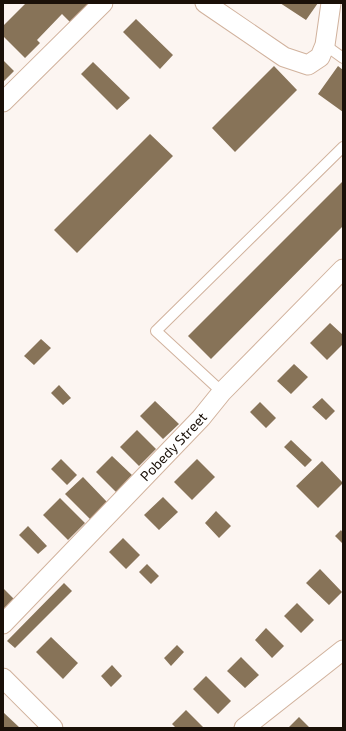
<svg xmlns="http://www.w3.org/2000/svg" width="346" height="731" viewBox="0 0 346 731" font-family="'Exo 2',sans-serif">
  <rect width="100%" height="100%" fill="#fcf5f1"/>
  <path fill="#877358" d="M 26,3 L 92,3 L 71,23 L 62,14 L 37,40 L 40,43 L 25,58 L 3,36 L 3,26 Z
    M 280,3 L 318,3 L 306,20 Z
    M 136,19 L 173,55 L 160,69 L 123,32 Z
    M 3,60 L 14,71 L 3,82 Z
    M 93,62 L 130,98 L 117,110 L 81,74 Z
    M 274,66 L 297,90 L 235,152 L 212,128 Z
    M 338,66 L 343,70 L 343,112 L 318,94 Z
    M 150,134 L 173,156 L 77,253 L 54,230 Z
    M 343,181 L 343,226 L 211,359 L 188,336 Z
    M 330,323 L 343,335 L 343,344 L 327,360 L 310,343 Z
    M 41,339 L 51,348 L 34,365 L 24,356 Z
    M 294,364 L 308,377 L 291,394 L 277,381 Z
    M 59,385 L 71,398 L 63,405 L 51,393 Z
    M 322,398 L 335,411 L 326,420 L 312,407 Z
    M 155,401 L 179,424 L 163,439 L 140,416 Z
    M 260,402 L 276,418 L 266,428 L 250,412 Z
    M 137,430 L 156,449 L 139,466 L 120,447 Z
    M 291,440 L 312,460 L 305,467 L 284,447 Z
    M 112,456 L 132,475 L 116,492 L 96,472 Z
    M 61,459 L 77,475 L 67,485 L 51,469 Z
    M 197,459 L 215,477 L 192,500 L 174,482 Z
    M 322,461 L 343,483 L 318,508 L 296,486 Z
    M 83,477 L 107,502 L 90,519 L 65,494 Z
    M 163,497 L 178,512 L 159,530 L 144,515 Z
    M 60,498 L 85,523 L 68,540 L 43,515 Z
    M 216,511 L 231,526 L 219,538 L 205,523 Z
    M 28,526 L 47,546 L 38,554 L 19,535 Z
    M 341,530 L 343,533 L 343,544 L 335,536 Z
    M 123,538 L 140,555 L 126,569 L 109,552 Z
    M 147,564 L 159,576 L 151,584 L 139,572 Z
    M 320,569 L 342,592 L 329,605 L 306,583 Z
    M 64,583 L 72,591 L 15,648 L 7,641 Z
    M 3,588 L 14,599 L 3,611 Z
    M 297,603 L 314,620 L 301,633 L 284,616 Z
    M 266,628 L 284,646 L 272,658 L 255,640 Z
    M 51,637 L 78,663 L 63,679 L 36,652 Z
    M 177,645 L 184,652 L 171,666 L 164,658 Z
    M 241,657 L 259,675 L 245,688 L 227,671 Z
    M 112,665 L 122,676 L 111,687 L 101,676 Z
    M 206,676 L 231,701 L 218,714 L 193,689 Z
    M 186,710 L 204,728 L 176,728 L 172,724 Z
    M 3,712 L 20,728 L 3,728 Z
    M 299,717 L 310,728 L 288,728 Z"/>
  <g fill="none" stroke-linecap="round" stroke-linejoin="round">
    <g stroke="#d1b29d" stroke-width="12">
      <path id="service" d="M 325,45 L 343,58
        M 222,392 L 156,331 L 343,147"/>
    </g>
    <g stroke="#d1b29d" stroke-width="21">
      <g id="minor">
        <path d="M 205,3 L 284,57 L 308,65 L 320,57 L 325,45 L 331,3"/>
        <path d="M 3,102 L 103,3"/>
        <path id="s1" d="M 3,624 L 201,418 L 222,392 L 343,269"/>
        <path d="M 3,678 L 53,728"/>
        <path d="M 244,728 L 343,650"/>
      </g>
    </g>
    <use href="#service" stroke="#fff" stroke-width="10"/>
    <use href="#minor" stroke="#fff" stroke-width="19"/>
  </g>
  <g text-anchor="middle" stroke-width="3" stroke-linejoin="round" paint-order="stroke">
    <g font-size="14" fill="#1a1008" stroke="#fff">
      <text dy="5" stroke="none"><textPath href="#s1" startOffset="246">Pobedy Street</textPath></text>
    </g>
  </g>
  <rect width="346" height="731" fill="none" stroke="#1a1008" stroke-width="8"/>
</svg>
